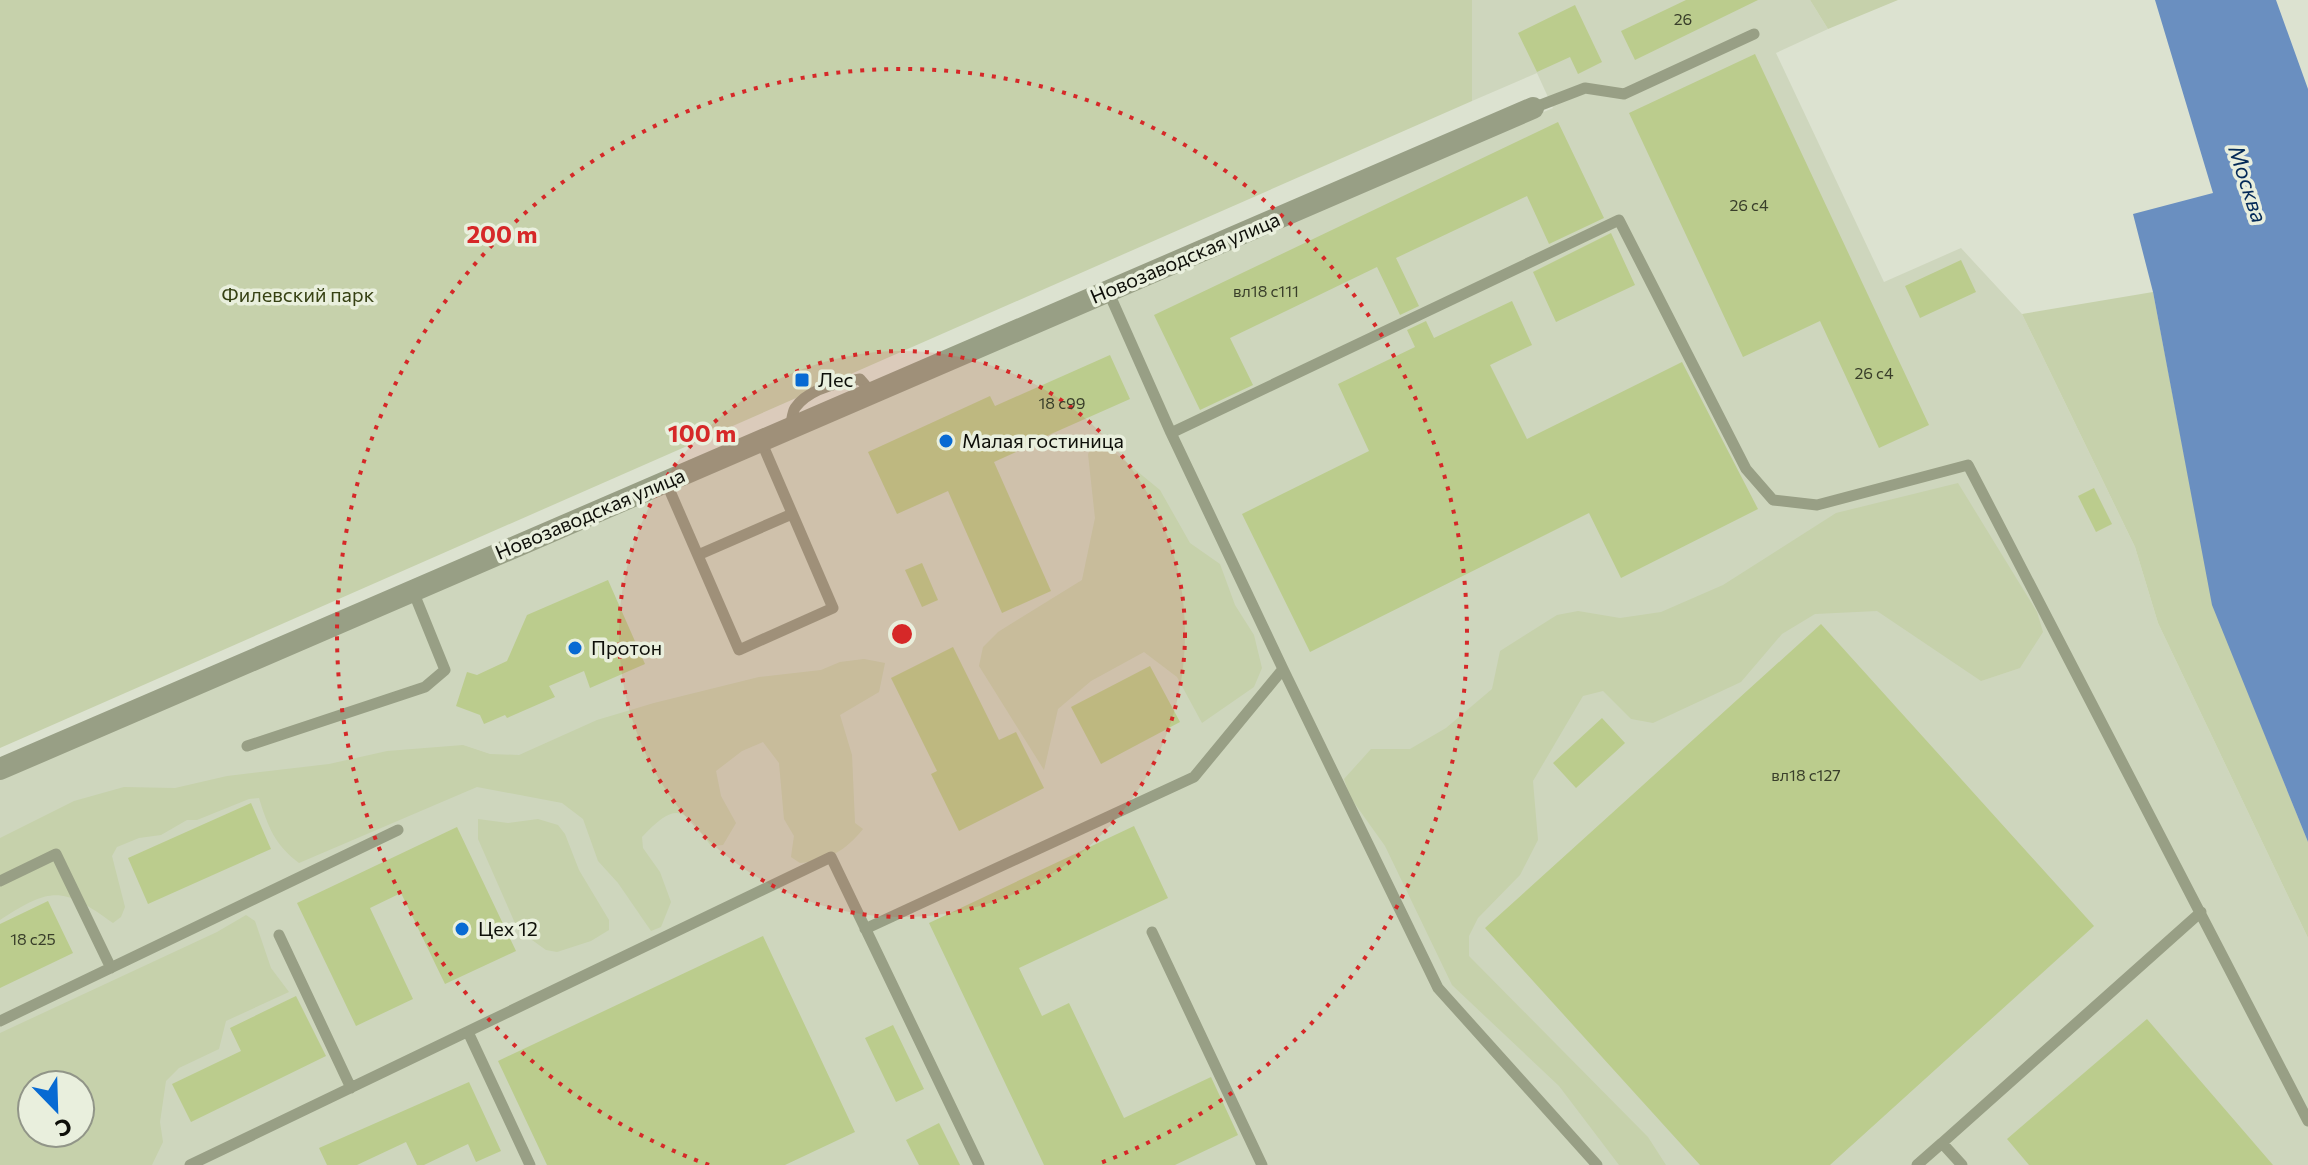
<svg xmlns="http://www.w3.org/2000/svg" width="2308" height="1165" viewBox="0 0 2308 1165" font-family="Commissioner,sans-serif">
  <rect width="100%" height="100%" fill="#dce2d0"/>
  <path fill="#ced6bd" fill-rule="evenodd" d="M 1472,0 L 1810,0 L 1828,29 L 1776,53 L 1884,282 L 1961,248 L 2022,314 L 2135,547 L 2158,623 L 2308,938 L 2308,1165 L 0,1165 L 0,776 L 1553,108 L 1537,73 L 1472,101 ZM 32,1085 L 80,1085 L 80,1133 L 32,1133 Z"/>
  <path fill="#c6d1ab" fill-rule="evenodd" d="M 0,0 L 1472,0 L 1472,101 L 0,748 Z
    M 1810,0 L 1898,0 L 1828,29 Z
    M 2153,292 L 2213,605 L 2308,842 L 2308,938 L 2158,623 L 2135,547 L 2022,314 Z
    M 1098,439 L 1160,490 L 1190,543 L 1220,564 L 1235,605 L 1254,635 L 1262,668 L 1254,687 L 1202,723 L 1177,677 L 1144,652 L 1091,681 L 1058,709 L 1044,770 L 979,666 L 983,647 L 998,632 L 1082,580 L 1095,518 L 1088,454 Z
    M 1958,483 L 2037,612 L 2043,632 L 2020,668 L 1981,681 L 1877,611 L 1815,614 L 1782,634 L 1741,682 L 1653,723 L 1631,719 L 1603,691 L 1583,696 L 1533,781 L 1538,840 L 1520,875 L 1478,918 L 1469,936 L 1469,956 L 1648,1137 L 1666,1165 L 1619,1165 L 1559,1086 L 1452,985 L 1385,846 L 1350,797 L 1344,779 L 1371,749 L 1410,749 L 1446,728 L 1492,689 L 1500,651 L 1557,615 L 1578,611 L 1620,618 L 1661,612 L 1723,585 L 1836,513 Z
    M 864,659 L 885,663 L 879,692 L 840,715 L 852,755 L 855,823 L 863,829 C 845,851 828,861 800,863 L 791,857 L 794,836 L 784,819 L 779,763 L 763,742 L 742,751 L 716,771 L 721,796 L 736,823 L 723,845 L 711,846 C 684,808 677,800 642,837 L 643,848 L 660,872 L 671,902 L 661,927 L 651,931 L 618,883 L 598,861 L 583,819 L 562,803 L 477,787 L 299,863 C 275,845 268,827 259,798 L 249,799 L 197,820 L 187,820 L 161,835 L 139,838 L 117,847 L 112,856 L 125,907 L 121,917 L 113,923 C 63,887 52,886 0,920 L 0,838 L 74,801 L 124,787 L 175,788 L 227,776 L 329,764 L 387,751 L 463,745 L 490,754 L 519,755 L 597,720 L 654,703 L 759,677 L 821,670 L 840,662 Z
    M 478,819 L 508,823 L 538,819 L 558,825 L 565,834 L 579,870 L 609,920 L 609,930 L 591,941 L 557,952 L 546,950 L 518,930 L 478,839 Z
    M 246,915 L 255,921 L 271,968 L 289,992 L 226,1021 L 219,1049 L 179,1068 L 166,1081 L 160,1122 L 163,1142 L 152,1165 L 0,1165 L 0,1033 L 217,932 ZM 32,1085 L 80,1085 L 80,1133 L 32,1133 Z"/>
  <path fill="#6a8fc0" d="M 2155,0 L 2276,0 L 2308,89 L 2308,842 L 2212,605 L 2153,292 L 2133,214 L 2213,193 Z"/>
  <path fill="#bbcc8d" d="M 1686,0 L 1758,0 L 1635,60 L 1621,31 Z
    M 1575,5 L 1602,62 L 1578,74 L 1570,57 L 1537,72 L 1518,33 Z
    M 1755,54 L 1929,425 L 1879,448 L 1820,321 L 1743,357 L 1629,113 Z
    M 1558,122 L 1604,218 L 1549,244 L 1527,196 L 1396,258 L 1419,306 L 1400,315 L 1377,267 L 1230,338 L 1253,385 L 1200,410 L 1154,315 Z
    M 1611,233 L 1635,285 L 1556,322 L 1533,272 Z
    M 1961,260 L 1976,292 L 1920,318 L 1905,286 Z
    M 1512,301 L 1532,345 L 1490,365 L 1527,439 L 1682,362 L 1758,509 L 1621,578 L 1589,513 L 1310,652 L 1242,514 L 1369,451 L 1338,384 L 1415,347 L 1407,330 L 1426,321 L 1434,338 Z
    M 1110,355 L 1130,399 L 1015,450 L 1016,452 L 994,462 L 1051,591 L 1002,613 L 948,491 L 897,514 L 868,452 L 990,396 L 995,406 Z
    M 2094,488 L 2112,524 L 2096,532 L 2078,496 Z
    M 922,563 L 938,600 L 922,607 L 905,570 Z
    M 608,580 L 645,664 L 590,688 L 584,671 L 549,686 L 555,697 L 507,718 L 505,715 L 484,724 L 480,715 L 456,706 L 467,672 L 477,675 L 507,661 L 527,615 Z
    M 1821,624 L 2094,926 L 1830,1165 L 1700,1165 L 1485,928 Z
    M 953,647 L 999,740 L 1016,732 L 1044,788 L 959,831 L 931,774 L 937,771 L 891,678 Z
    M 1150,666 L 1180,722 L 1101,764 L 1071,707 Z
    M 1602,718 L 1625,743 L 1576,788 L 1553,763 Z
    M 251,803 L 271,849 L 148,904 L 128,858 Z
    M 1134,826 L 1168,898 L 1019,968 L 1042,1016 L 1069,1003 L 1124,1118 L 1211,1077 L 1238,1135 L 1175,1165 L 1044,1165 L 929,923 Z
    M 457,827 L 516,951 L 445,984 L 401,893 L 370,908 L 413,999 L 356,1026 L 297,903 Z
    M 48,901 L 73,953 L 0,988 L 0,924 Z
    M 763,936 L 855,1132 L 785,1165 L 547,1165 L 498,1061 Z
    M 296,996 L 326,1056 L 191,1122 L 172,1084 L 241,1051 L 230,1028 Z
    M 2147,1019 L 2273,1165 L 2029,1165 L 2007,1139 Z
    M 893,1025 L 924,1089 L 896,1102 L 865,1038 Z
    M 469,1082 L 501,1151 L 476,1162 L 468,1144 L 424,1165 L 417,1165 L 406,1142 L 357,1165 L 327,1165 L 319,1148 Z
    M 939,1123 L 960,1165 L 919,1165 L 906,1140 Z"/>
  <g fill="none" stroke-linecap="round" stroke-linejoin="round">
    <path stroke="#989f85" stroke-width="11" d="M 1533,108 L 1585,88 L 1624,94 L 1754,34
      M 1108,291 L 1171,433 L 1283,669 L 1438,988 L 1597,1165
      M 790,427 C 792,421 792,413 795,408 C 808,389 839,382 860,379 L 872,393
      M 1171,433 L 1619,220 L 1746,469 L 1773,500 L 1817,505 L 1968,465 L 2308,1121
      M 666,482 L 739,650 L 833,608 L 761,441
      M 698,555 L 792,514
      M 247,746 L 425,687 L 445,670 L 413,591
      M 0,881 L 56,854 L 111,968
      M 865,929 L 1194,777 L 1283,669
      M 1152,932 L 1262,1165
      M 279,935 L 351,1088
      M 0,1021 L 398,830
      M 468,1032 L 530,1165
      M 1942,1143 L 2201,912
      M 190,1165 L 831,857 L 979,1165
      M 1917,1165 L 1942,1143 L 1962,1165"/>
    <path stroke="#989f85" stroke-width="22" d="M 0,769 L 1533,108"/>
  </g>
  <circle cx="902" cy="634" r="283" fill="#d62828" fill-opacity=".12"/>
  <g fill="none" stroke="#d62828" stroke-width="4" stroke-dasharray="4 8">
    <circle cx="902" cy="634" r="283"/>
    <path d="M709 1165A565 565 0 1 1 1095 1165"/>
  </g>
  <g fill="#086ad3" stroke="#e9efdd" stroke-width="3">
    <rect x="794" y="372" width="16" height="16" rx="4"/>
    <circle cx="946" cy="441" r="8"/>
    <circle cx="575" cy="648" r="8"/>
    <circle cx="462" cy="929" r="8"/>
  </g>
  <g text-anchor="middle" stroke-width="7" stroke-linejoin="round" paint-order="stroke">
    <g font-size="16" fill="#393e2a">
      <text x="1683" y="25">26</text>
      <text x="1749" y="211">26 с4</text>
      <text x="1266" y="297">вл18 с111</text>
      <text x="1874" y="379">26 с4</text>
      <text x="1062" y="409">18 с99</text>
      <text x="1806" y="781">вл18 с127</text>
      <text x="33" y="945">18 с25</text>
    </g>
    <g font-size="20" fill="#0e0f09" stroke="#e9efdd">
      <text transform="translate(1185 258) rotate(-23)" y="7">Новозаводская улица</text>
      <text transform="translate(590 514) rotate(-23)" y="7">Новозаводская улица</text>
    </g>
    <g font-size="20" fill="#364113" stroke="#e9efdd">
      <text x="298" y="302">Филевский парк</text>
    </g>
    <g font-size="20" fill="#0e0f09" stroke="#e9efdd" text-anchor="start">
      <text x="818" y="387">Лес</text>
      <text x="962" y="448">Малая гостиница</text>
      <text x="591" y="655">Протон</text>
      <text x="478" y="936">Цех 12</text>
    </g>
    <g font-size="22" font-style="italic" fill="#042a58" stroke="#e9efdd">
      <text transform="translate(2248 184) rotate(72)" y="8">Москва</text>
    </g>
  </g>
  <circle cx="902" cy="634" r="12" fill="#d62828" stroke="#e9efdd" stroke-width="4"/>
  <g font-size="24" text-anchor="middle" font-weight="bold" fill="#d62828" stroke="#e9efdd" stroke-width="7" stroke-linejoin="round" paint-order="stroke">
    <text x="502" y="243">200 m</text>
    <text x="702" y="442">100 m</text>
  </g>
  <g transform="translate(56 1109) rotate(157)"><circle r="38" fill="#e9efdd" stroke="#919588" stroke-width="2"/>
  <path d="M0-6L14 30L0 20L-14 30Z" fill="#086ad3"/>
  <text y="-12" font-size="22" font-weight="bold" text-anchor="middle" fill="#0e0f09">С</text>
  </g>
</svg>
